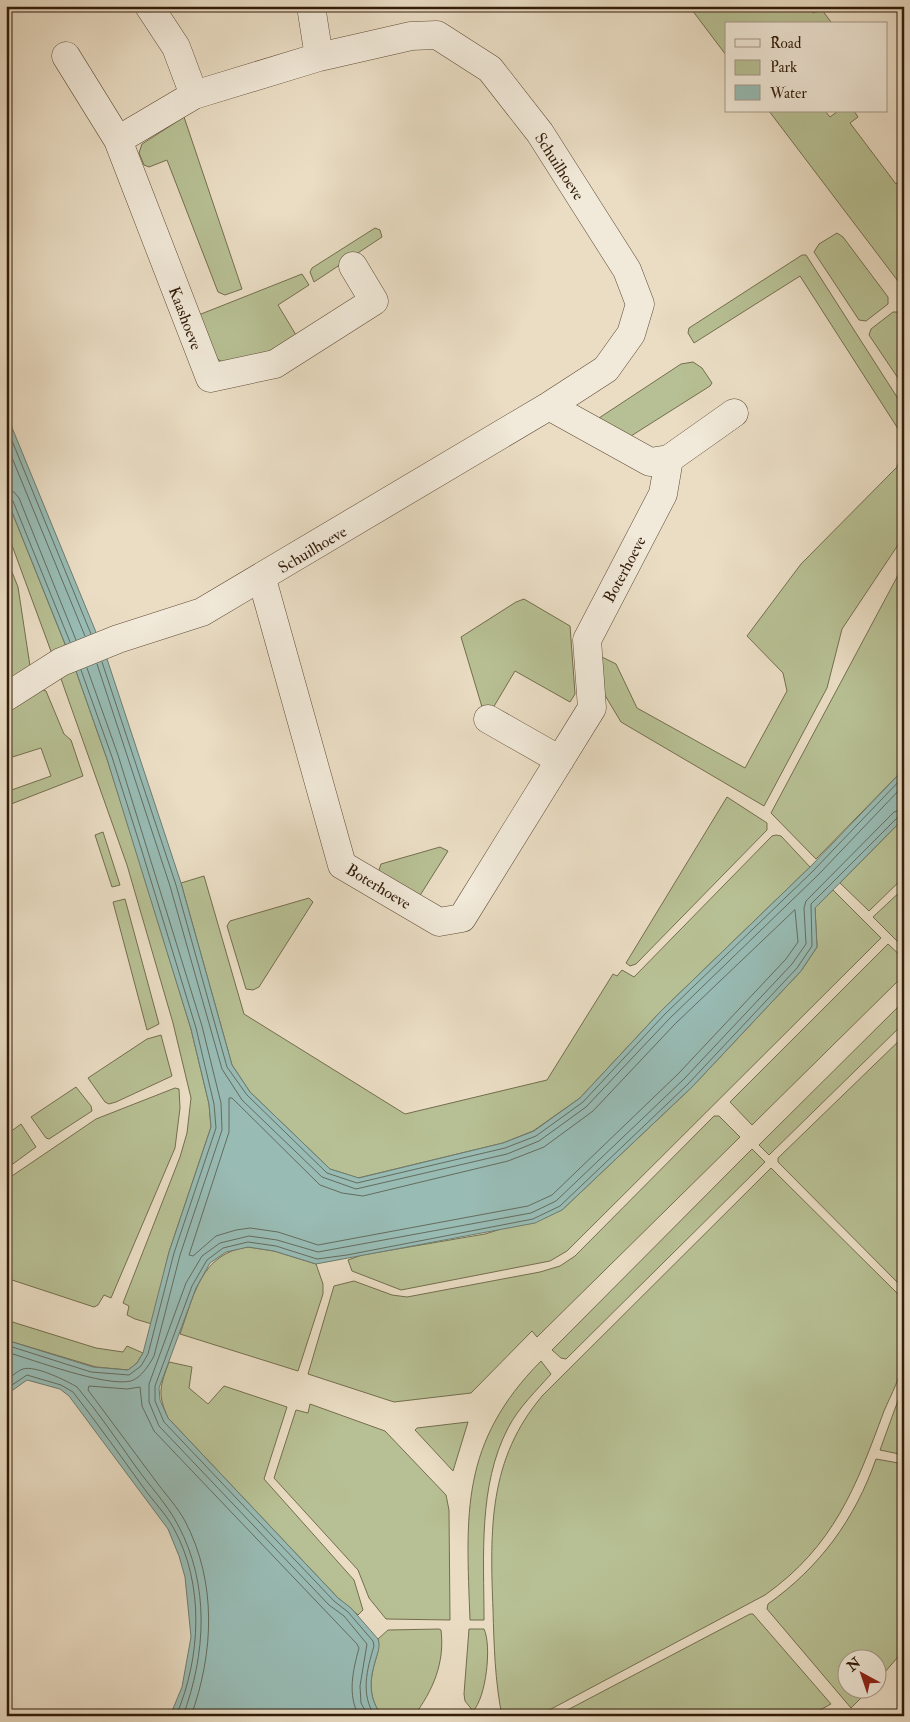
<svg xmlns="http://www.w3.org/2000/svg" width="910" height="1722" viewBox="0 0 910 1722" font-family="'IM FELL Double Pica',serif">
  <rect width="100%" height="100%" fill="#eaddc4"/>
  <filter id="stains"><feTurbulence type="fractalNoise" baseFrequency=".004" numOctaves="4"/><feColorMatrix values="0 0 0 0 .2 0 0 0 0 .09 0 0 0 0 .02 0 0 0 .5 -.17"/></filter>
  <radialGradient id="worn" r=".72"><stop offset=".6" stop-color="#630" stop-opacity="0"/><stop offset="1" stop-color="#630" stop-opacity=".3"/></radialGradient>
  <path fill="#b7c094" stroke="#746e4e" d="M 689,6 L 808,6 L 813,13 L 822,10 L 831,22 L 828,24 L 726,24 L 726,55 Z
    M 769,111 L 825,111 L 830,117 L 838,111 L 854,111 L 858,117 L 850,123 L 896,184 L 904,179 L 904,289 Z
    M 184,117 L 242,289 L 225,295 L 218,292 L 167,160 L 149,167 L 144,165 L 139,153 L 142,144 Z
    M 375,228 L 380,230 L 382,237 L 314,282 L 310,272 L 312,268 Z
    M 837,233 L 843,237 L 888,297 L 888,304 L 866,321 L 859,320 L 814,252 L 819,244 Z
    M 802,255 L 806,255 L 904,408 L 904,438 L 800,276 L 694,343 L 688,333 L 689,328 Z
    M 302,274 L 309,285 L 278,305 L 296,335 C 281,345 237,373 219,360 C 206,351 202,329 196,316 Z
    M 893,312 L 899,312 L 904,318 L 904,387 L 869,335 L 871,329 Z
    M 693,362 L 702,368 L 712,383 L 710,386 L 631,436 L 599,418 L 681,364 Z
    M 904,445 L 904,526 L 898,545 L 842,629 L 827,688 L 764,806 L 621,722 L 603,692 L 600,656 L 616,664 L 637,708 L 745,768 L 787,691 L 783,673 L 747,636 L 801,564 L 897,467 Z
    M 6,497 L 67,649 L 52,654 L 6,529 Z
    M 6,557 L 18,587 L 30,666 L 6,682 Z
    M 904,564 L 904,769 L 816,859 L 771,813 Z
    M 524,599 L 570,626 L 575,694 L 570,702 L 515,671 L 490,713 L 482,707 L 461,637 L 516,602 Z
    M 76,671 L 107,759 L 136,849 L 191,1029 L 209,1104 L 211,1127 L 169,1252 L 152,1324 L 135,1319 L 127,1315 L 129,1306 L 123,1303 L 180,1157 L 187,1133 L 191,1098 L 173,1023 L 127,865 L 60,676 Z
    M 41,689 L 46,691 L 64,734 L 71,740 L 83,776 L 6,806 L 6,792 L 51,776 L 41,748 L 6,759 L 6,709 Z
    M 727,797 L 767,823 L 767,830 L 636,964 L 630,966 L 626,963 Z
    M 904,818 L 904,877 L 869,911 L 840,883 Z
    M 103,832 L 120,885 L 112,887 L 95,835 Z
    M 776,835 L 781,836 L 810,867 L 661,1011 L 580,1098 L 533,1131 L 503,1143 L 358,1178 L 330,1169 L 250,1092 L 232,1065 L 181,883 L 204,876 L 244,1014 L 405,1114 L 547,1080 L 613,974 L 617,976 L 622,970 L 634,977 L 772,836 Z
    M 440,847 L 448,851 L 419,897 L 378,873 L 381,864 Z
    M 904,888 L 904,948 L 873,917 Z
    M 833,890 L 881,938 L 567,1251 L 550,1261 L 401,1290 L 352,1271 L 348,1260 L 362,1255 L 485,1234 L 562,1210 L 692,1087 L 801,971 L 817,947 L 815,908 Z
    M 309,898 L 313,902 L 259,987 L 253,990 L 246,989 L 227,926 L 230,921 Z
    M 125,899 L 159,1024 L 147,1030 L 113,902 Z
    M 888,944 L 904,959 L 904,975 L 752,1125 L 730,1102 Z
    M 904,1001 L 904,1023 L 769,1155 L 759,1145 Z
    M 161,1035 L 172,1076 L 116,1102 L 109,1104 L 105,1102 L 88,1078 L 147,1039 Z
    M 904,1036 L 904,1289 L 778,1162 L 778,1158 Z
    M 76,1087 L 91,1106 L 92,1111 L 49,1139 L 46,1138 L 31,1117 Z
    M 175,1088 L 179,1089 L 180,1108 L 175,1148 L 111,1298 L 104,1295 L 98,1305 L 94,1307 L 6,1278 L 6,1180 L 96,1119 Z
    M 714,1116 L 719,1116 L 740,1137 L 537,1337 L 532,1331 L 471,1393 L 394,1402 L 308,1374 L 334,1286 L 354,1281 L 392,1295 L 407,1297 L 540,1272 L 560,1266 L 575,1256 Z
    M 21,1124 L 36,1147 L 6,1169 L 6,1135 Z
    M 752,1149 L 765,1162 L 566,1359 L 561,1358 L 552,1350 Z
    M 771,1168 L 904,1300 C 904,1319 905,1339 904,1357 C 902,1374 891,1395 884,1411 C 856,1487 834,1546 765,1595 L 538,1716 L 502,1716 C 495,1681 494,1646 493,1610 C 490,1530 488,1459 543,1395 Z
    M 248,1247 L 274,1251 L 316,1264 L 323,1284 L 323,1294 L 298,1371 L 180,1334 C 194,1295 201,1253 248,1247 Z
    M 6,1320 L 96,1348 L 123,1352 L 127,1346 L 143,1353 L 137,1363 L 128,1370 L 96,1367 L 6,1340 Z
    M 541,1361 L 551,1374 C 536,1391 519,1407 508,1428 C 478,1486 484,1556 484,1620 L 470,1620 C 466,1513 460,1443 541,1361 Z
    M 169,1362 L 192,1367 L 189,1388 L 208,1404 L 224,1386 L 287,1407 L 264,1479 L 354,1580 L 363,1610 L 358,1615 L 338,1598 L 168,1418 C 157,1393 160,1387 169,1362 Z
    M 904,1384 L 904,1455 L 880,1450 Z
    M 310,1404 L 385,1431 L 446,1495 L 449,1510 L 450,1620 L 386,1619 L 369,1598 L 358,1570 L 274,1478 L 296,1410 L 308,1413 Z
    M 468,1422 L 453,1471 L 415,1430 L 417,1428 Z
    M 876,1459 L 904,1464 L 904,1650 L 878,1680 L 878,1660 L 848,1660 L 848,1690 L 869,1690 L 851,1708 L 767,1609 L 768,1604 C 820,1567 855,1519 876,1459 Z
    M 750,1614 L 753,1614 L 831,1704 L 809,1716 L 556,1716 Z
    M 439,1629 L 441,1630 C 445,1663 433,1690 414,1716 L 382,1716 C 369,1699 369,1682 375,1662 C 377,1654 380,1647 378,1639 L 388,1630 Z
    M 469,1629 L 484,1629 C 492,1646 486,1698 473,1711 L 465,1701 L 464,1694 Z"/>
  <path fill="#98bbb4" stroke="#6f7b6f" d="M 6,413 L 107,659 L 181,883 L 232,1065 L 250,1092 L 330,1169 L 359,1178 L 503,1143 L 534,1131 L 580,1098 L 661,1011 L 810,867 L 904,769 L 904,818 L 815,908 L 817,947 L 801,971 L 692,1087 L 562,1210 L 535,1223 L 316,1264 L 274,1251 L 248,1247 L 226,1252 L 210,1263 L 196,1288 L 159,1388 L 160,1400 L 168,1418 L 338,1598 L 351,1608 L 378,1639 C 381,1647 377,1654 375,1662 C 369,1682 369,1699 382,1716 L 170,1716 L 182,1687 L 191,1637 L 185,1577 L 179,1556 L 168,1529 L 69,1396 L 60,1389 L 27,1380 L 6,1395 L 6,1340 L 93,1367 L 128,1370 L 137,1363 L 143,1353 L 169,1252 L 211,1127 L 209,1104 L 191,1029 L 107,759 L 76,671 L 6,497 Z"/>
  <g fill="none" stroke-linecap="round" stroke-linejoin="round">
    <path stroke="#656c5e" stroke-width="1" d="M 6,426 L 91,634
      M 6,443 L 85,636
      M 6,491 L 14,492 L 19,498 L 76,640
      M 6,497 L 13,501 L 70,642
      M 102,662 L 176,885 L 227,1067 L 247,1095 L 327,1173 L 357,1183 L 505,1148 L 536,1136 L 583,1102 L 665,1014 L 813,871 L 904,776
      M 97,664 L 170,886 L 222,1069 L 242,1100 L 322,1177 L 356,1189 L 507,1154 L 539,1141 L 586,1107 L 669,1019 L 818,875 L 904,785
      M 795,910 L 798,942 L 786,959 L 678,1074 L 552,1195 L 528,1206 L 318,1245 L 278,1232 L 250,1228 L 236,1230 L 216,1236 L 193,1256 L 189,1255 L 229,1132 L 229,1098 L 232,1098 L 320,1185 L 342,1193 L 363,1196 L 508,1161 L 544,1147 L 593,1111 L 675,1024 Z
      M 6,1345 L 91,1372 L 129,1375 L 141,1366 L 148,1354 L 174,1253 L 216,1128 L 214,1104 L 196,1028 L 141,848 L 112,757 L 81,670
      M 6,1352 C 35,1360 104,1387 131,1381 C 141,1378 149,1365 154,1356 L 180,1255 L 222,1130 L 221,1103 L 202,1026 L 118,755 L 87,668
      M 6,1381 C 11,1377 17,1371 23,1369 C 35,1365 67,1381 77,1387 C 98,1412 117,1440 136,1467 C 149,1485 167,1504 178,1525 C 210,1585 206,1654 183,1716
      M 6,1389 L 27,1375 L 61,1385 L 73,1392 C 97,1423 120,1455 143,1487 C 153,1501 165,1513 173,1527 C 205,1584 201,1658 176,1716
      M 191,1716 C 214,1653 217,1582 185,1521 C 178,1508 167,1496 158,1484 C 135,1453 111,1421 88,1390 L 89,1386 L 127,1389 L 140,1387 L 142,1406 L 154,1431 L 357,1644 L 359,1648 C 353,1670 347,1695 359,1716
      M 368,1716 L 361,1703 L 360,1686 L 367,1644 L 344,1616 L 329,1605 L 159,1426 L 149,1402 L 149,1384 L 186,1283 L 202,1256 L 220,1243 L 249,1236 L 277,1240 L 318,1252 L 531,1213 L 556,1201 L 684,1079 L 792,964 L 806,944 L 804,908 L 806,901 L 894,812 L 904,809
      M 375,1716 C 360,1695 367,1669 374,1646 L 373,1641 L 348,1612 L 334,1601 L 164,1422 L 155,1401 L 155,1386 L 192,1286 L 207,1260 L 223,1248 L 248,1242 L 276,1246 L 317,1259 L 347,1255 L 533,1219 L 560,1206 L 688,1084 L 797,968 L 812,946 L 811,904 L 898,817 L 904,815"/>
    <g stroke="#604c37" stroke-width="29">
      <path id="street" d="M 149,6 L 176,47 L 194,95
        M 311,6 L 319,57
        M 66,56 L 118,140 L 210,378 L 275,364 L 374,301 L 353,266
        M 549,406 L 650,462 L 669,459 L 734,413
        M 262,579 L 342,865 L 439,922 L 462,918 L 592,708 L 587,640 L 663,494 L 669,459
        M 6,697 L 61,662 L 118,639 L 202,612 L 549,406 L 606,369 L 631,334 L 640,304 L 627,270 L 540,133 L 490,69 L 437,35 L 411,36 L 319,57 L 194,95 L 118,140
        M 488,719 L 560,760"/>
    </g>
    <use href="#street" stroke="#f1e9d9" stroke-width="28"/>
  </g>
  <g text-anchor="middle" stroke-width="4" stroke-linejoin="round" paint-order="stroke">
    <g font-size="16" fill="#321c08" stroke="#f1e9d9">
      <text transform="translate(560 166) rotate(57)" y="6">Schuilhoeve</text>
      <text transform="translate(186 318) rotate(69)" y="6">Kaashoeve</text>
      <text transform="translate(312 549) rotate(-31)" y="6">Schuilhoeve</text>
      <text transform="translate(624 569) rotate(-62)" y="6">Boterhoeve</text>
      <text transform="translate(379 886) rotate(31)" y="6">Boterhoeve</text>
    </g>
  </g>
  <rect width="910" height="1722" fill="none" stroke="#eaddc4" stroke-width="25"/>
  <rect x="8" y="8" width="895" height="1707" fill="none" stroke="#321c08" stroke-width="2.5"/>
  <rect x="12" y="12" width="885" height="1697" fill="none" stroke="#321c08"/>
  <rect x="725" y="22" width="162" height="90" fill="#f1e9d9" stroke="#a59785"/>
  <rect x="735" y="39" width="25" height="8" fill="#f1e9d9" stroke="#a59785"/>
  <text x="770" y="48" font-size="15" fill="#321c08">Road</text>
  <rect x="735" y="60" width="25" height="15" fill="#b7c094" stroke="#a59785"/>
  <text x="770" y="72" font-size="15" fill="#321c08">Park</text>
  <rect x="735" y="85" width="25" height="15" fill="#98bbb4" stroke="#a59785"/>
  <text x="770" y="98" font-size="15" fill="#321c08">Water</text>
  <g transform="translate(862 1674) rotate(320)"><circle r="24" fill="#f1e9d9" stroke="#a59785"/>
  <path d="M0-4L9 19L0 12L-9 19Z" fill="#8f2418"/>
  <text y="-8" font-size="14" font-weight="bold" text-anchor="middle" fill="#321c08">N</text>
  </g>
  <rect width="100%" height="100%" filter="url(#stains)"/>
  <rect width="100%" height="100%" fill="url(#worn)"/>
</svg>
